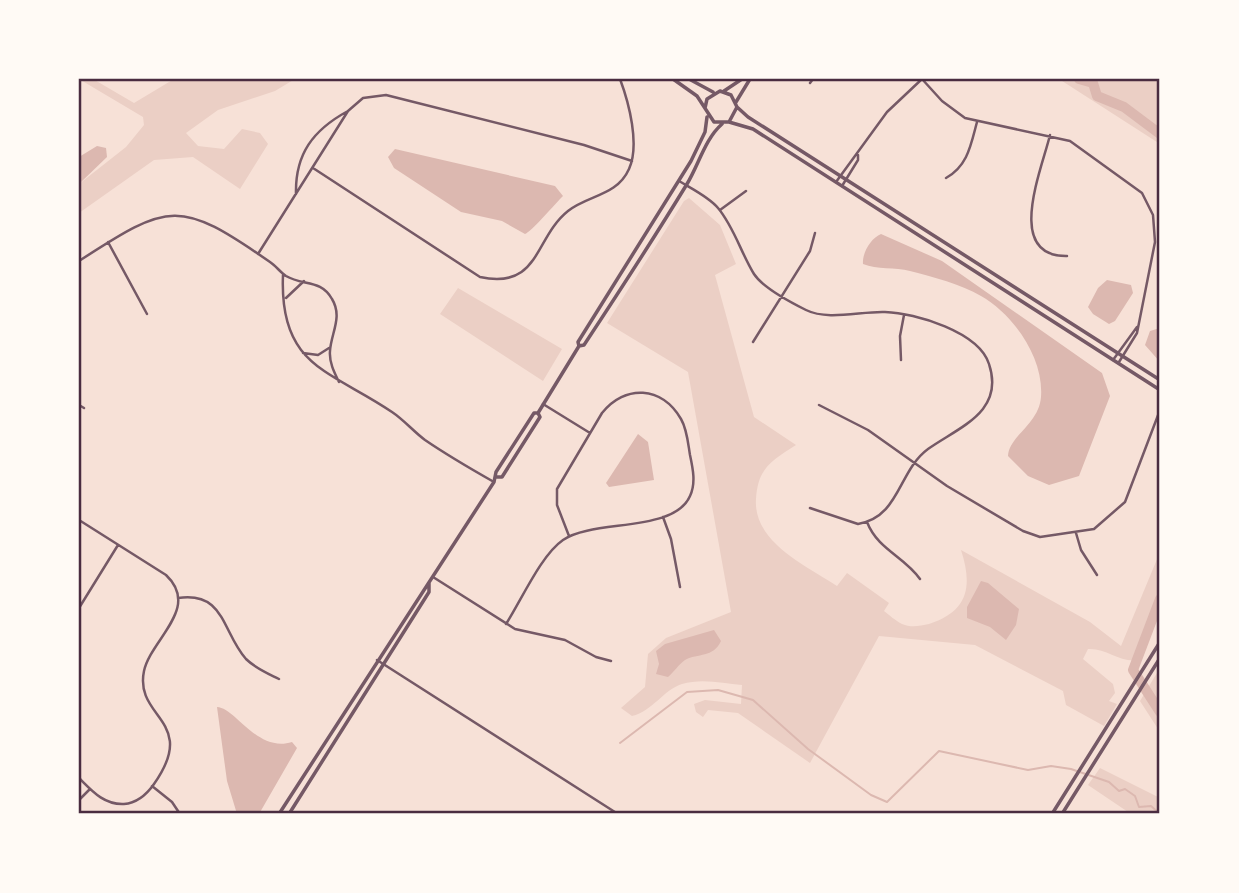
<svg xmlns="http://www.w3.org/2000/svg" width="1239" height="893" viewBox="0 0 1239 893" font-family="'Asap Condensed',sans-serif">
  <rect width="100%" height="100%" fill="#f7e1d7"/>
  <path fill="#ebcfc5" d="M 79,79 L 93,79 L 134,103 L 174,79 L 295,79 L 275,91 L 218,110 L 186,133 L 198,146 L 224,149 L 242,129 L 260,133 L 268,144 L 240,189 L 193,157 L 154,160 L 79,213 L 79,184 L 126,147 L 144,125 L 143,117 Z
    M 1059,79 L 1160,79 L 1160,144 Z
    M 689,198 L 720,225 L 736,264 L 715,275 L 754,417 L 796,445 C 771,461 758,468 756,499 C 753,542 806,566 837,586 L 847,573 L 889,603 L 884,611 C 889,615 896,621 902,624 C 911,628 920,626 929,624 C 968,611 973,587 961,550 L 1090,622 L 1121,646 L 1160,552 L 1160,611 L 1139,660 C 1119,663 1107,648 1088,649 L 1083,659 L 1113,684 L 1115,693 L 1109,701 L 1117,704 L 1104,726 L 1066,705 L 1063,691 L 975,645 L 879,636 L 810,763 L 738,713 L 708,710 L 703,717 L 696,712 L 694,704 L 705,700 L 741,704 L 742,685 C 723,683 701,678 682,684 C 663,690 653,711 632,716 L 621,708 L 645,687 L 648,654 L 666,638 L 731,612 L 688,372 L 607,323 L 684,201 Z
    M 458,288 L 562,349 L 543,381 L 440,314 Z
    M 1160,668 L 1160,732 L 1140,701 Z
    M 1100,768 L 1160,798 L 1160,814 L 1131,814 L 1088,785 Z"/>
  <path fill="#dcb8b0" d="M 97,146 L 106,148 L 107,157 L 79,184 L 79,157 Z
    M 395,149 L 555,186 L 563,196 C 556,203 530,233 525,234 L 502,221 L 461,212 L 394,168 L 388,157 Z
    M 881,234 L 942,261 L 1102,373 L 1110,396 L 1079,476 L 1049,485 L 1028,476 L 1008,456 C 1009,436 1039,424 1041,397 C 1044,358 1014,315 981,296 C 961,284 933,277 910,271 C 895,267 877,270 863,264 C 862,253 871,238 881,234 Z
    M 1107,280 L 1131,285 L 1133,293 L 1115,321 L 1109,324 L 1093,314 L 1088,307 L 1098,288 Z
    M 1160,328 L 1160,362 L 1145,345 L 1150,331 Z
    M 638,434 L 648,442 L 654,480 L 609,487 L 606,483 Z
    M 981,581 L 988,583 L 1019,609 L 1016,625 L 1006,640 L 990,627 L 967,618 L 967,607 Z
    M 714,630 L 721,641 C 713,658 698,653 685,660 C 679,664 674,672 668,677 L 656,674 L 659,664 L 656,651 L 665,644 Z
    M 217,707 C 236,708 257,753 292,742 L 297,748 L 259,814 L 237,814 L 227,781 Z"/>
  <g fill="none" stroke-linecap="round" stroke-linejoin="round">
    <path stroke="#dcb8b0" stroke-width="2" d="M 620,743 L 687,692 L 718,690 L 753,700 L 808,749 L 871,795 L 887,802 L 939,751 L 1028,770 L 1051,766 L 1071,769 L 1109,782 L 1119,791 L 1125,789 L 1135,796 L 1139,807 L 1151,806 L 1160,814"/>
    <path stroke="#dcb8b0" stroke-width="10" d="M 1079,79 L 1093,83 L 1097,96 L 1124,107 L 1160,134
      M 1160,599 L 1133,670 L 1160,712"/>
    <path stroke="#755966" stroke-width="2.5" d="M 922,79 L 942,101 L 965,118 L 1070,141 L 1142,193 L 1153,215 L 1155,242 L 1137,333 L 1119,362
      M 810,83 L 813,79
      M 1050,135 C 1042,169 1004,257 1067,256
      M 313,168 L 480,277 C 540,290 534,238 568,211 C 588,195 617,196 629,169 C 640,145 629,103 620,79
      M 946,178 C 968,166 971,144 977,122
      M 679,181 C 692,189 709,197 718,208 C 734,227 741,253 754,274 C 763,288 790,302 806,310 C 828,321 861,311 885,312 C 916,313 979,332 989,364 C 1005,412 959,427 928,449 C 898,471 900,517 858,524 L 810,508
      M 836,182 L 887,112 L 922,79
      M 842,186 L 858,160 L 858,155
      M 296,194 C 295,154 313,130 348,111
      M 720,210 L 746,191
      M 108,242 L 147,314
      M 258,254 L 348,111 L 363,98 L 386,95 L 584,145 L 632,161
      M 79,261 C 170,202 179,199 270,262 C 276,266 280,272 286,276 C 303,286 321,279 332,299 C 343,317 331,333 330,351 C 329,362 334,372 339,382
      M 283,275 C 279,367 330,370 392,412 C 404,420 413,431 425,440 C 447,455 471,469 494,482
      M 286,298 L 304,281
      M 753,342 L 810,251 L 815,233
      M 303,353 L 318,355 L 329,348
      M 901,360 L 900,336 L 904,315
      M 1113,360 L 1137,327
      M 543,404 L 590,433
      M 79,405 L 84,408
      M 819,405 L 868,430 L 947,486 L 1023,531 L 1040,537 L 1094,529 L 1125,502 L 1160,410
      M 663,517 L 671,539 L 680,587
      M 79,520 L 166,575 C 201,608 151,639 144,671 C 134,719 199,720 154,784 C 147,794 137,803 124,804 C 104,805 92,791 79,778
      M 867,522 C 878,550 904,556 920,579
      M 1076,533 L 1081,550 L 1097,575
      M 433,577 L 515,629 L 565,640 L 596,657 L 611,661
      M 178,598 C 225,591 222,632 246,659 C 255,668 267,673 279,679
      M 79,608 L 118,545
      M 506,624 C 521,601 541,555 563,540 C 593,519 674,533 690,496 C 696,483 693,469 690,455 C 688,443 687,429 681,419 C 662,386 625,384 602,413 L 557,489 L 557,505 L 569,536
      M 377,660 L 618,814
      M 152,786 L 172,802 L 180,814
      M 79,800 L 90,789"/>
    <path stroke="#755966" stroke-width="3.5" d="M 673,79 L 697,96 L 714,122 L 729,122 L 737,107 L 731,95 L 720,91 L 707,99 L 705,108
      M 689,79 L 713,92
      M 724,91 L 742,79
      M 736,102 L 750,79
      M 737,107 L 748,117 L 1160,380
      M 729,122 L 753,129 L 1160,390
      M 579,346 L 578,342 L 691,161 L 705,132 L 707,117
      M 497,477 L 502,477 L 540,417 L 538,413
      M 279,814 L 494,482 L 496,472 L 534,413 L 538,413 L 579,346 L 584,345 C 619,292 654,238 687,184 C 699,164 705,139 722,124
      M 289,814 L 429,592 L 429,583
      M 1052,814 L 1160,642
      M 1062,814 L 1160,658"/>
  </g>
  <rect width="1239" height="893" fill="none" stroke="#fffaf5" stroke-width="161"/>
  <rect x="80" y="80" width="1078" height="732" fill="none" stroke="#4a2c40" stroke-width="2.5"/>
</svg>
